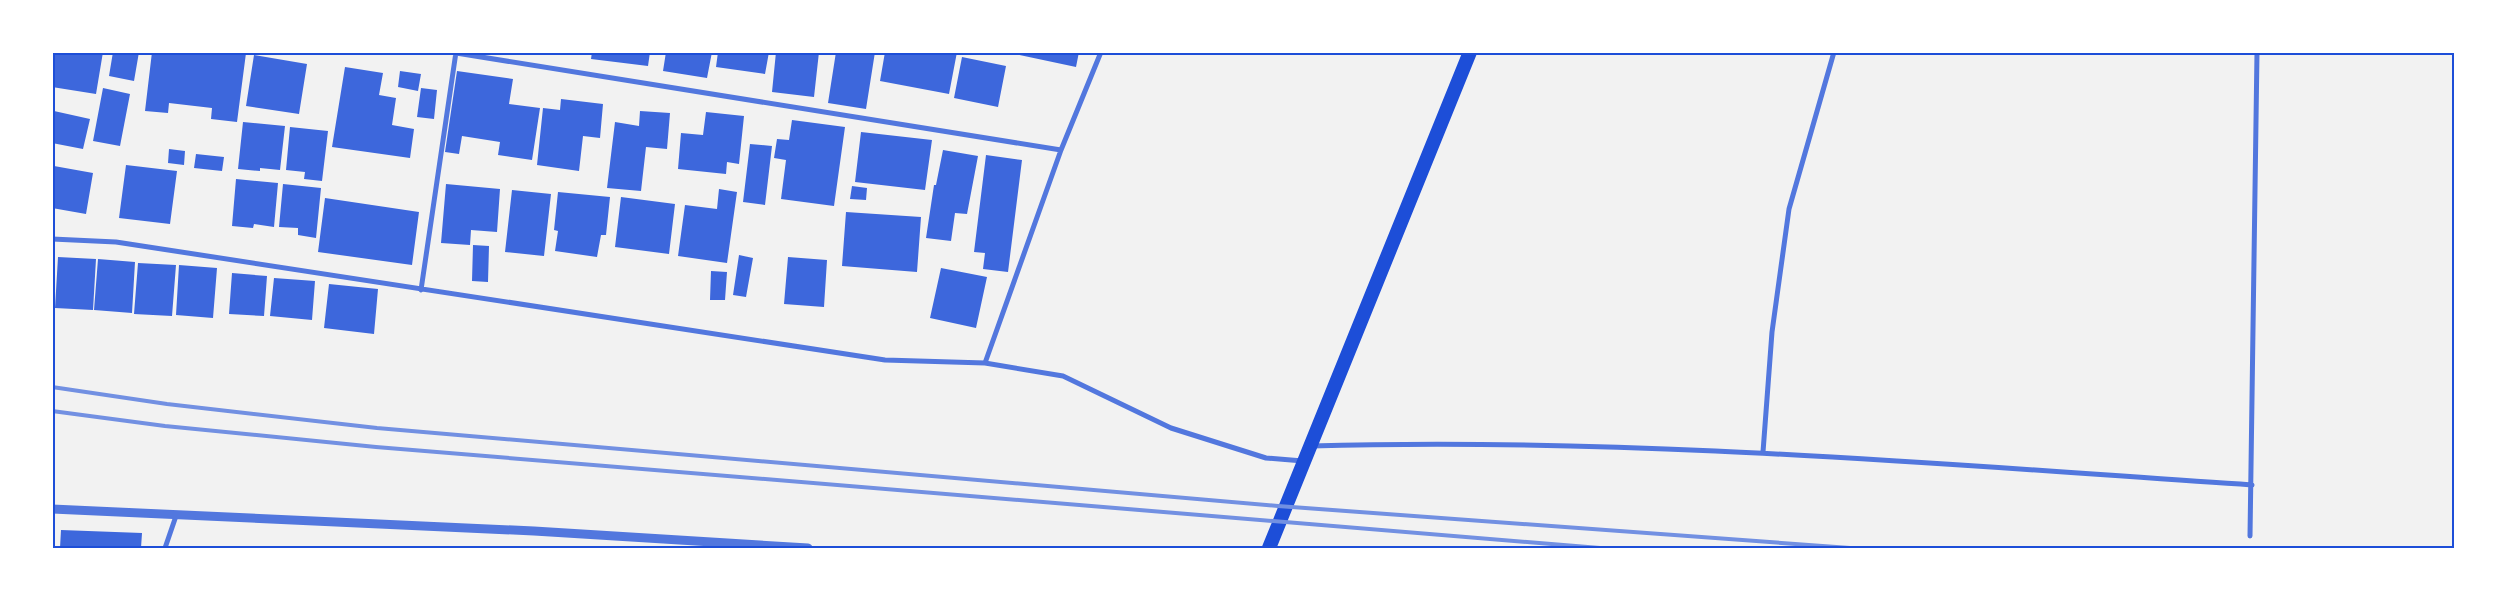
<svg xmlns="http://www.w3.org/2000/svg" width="2507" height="601" viewBox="0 0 2507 601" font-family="'Exo 2',sans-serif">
  <rect width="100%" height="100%" fill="#f2f2f2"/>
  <path fill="#3d67dc" d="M 52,52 L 103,52 L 96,94 L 52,87 Z
    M 113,52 L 139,52 L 134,81 L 109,76 Z
    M 152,52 L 246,53 L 237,122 L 211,119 L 212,108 L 169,103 L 168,113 L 145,111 Z
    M 592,52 L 650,52 L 648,66 L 591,59 Z
    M 666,52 L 712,52 L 707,78 L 663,71 Z
    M 718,52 L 769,52 L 765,74 L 716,67 Z
    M 776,52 L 819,52 L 814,97 L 772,92 Z
    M 836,52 L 875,52 L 866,109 L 828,103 Z
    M 885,52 L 957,52 L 949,94 L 880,81 Z
    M 1006,52 L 1079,52 L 1076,67 Z
    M 254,55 L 307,64 L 299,114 L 246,106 Z
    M 962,57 L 1006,66 L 998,107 L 954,98 Z
    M 345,67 L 383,73 L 379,95 L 396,98 L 392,125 L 414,129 L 410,158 L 332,147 Z
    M 400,71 L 421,74 L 418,91 L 398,87 Z
    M 457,71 L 513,79 L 509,104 L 540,108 L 532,160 L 498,155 L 500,142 L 462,136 L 459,154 L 445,152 Z
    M 103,88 L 130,94 L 120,146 L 93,141 Z
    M 421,88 L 437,90 L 434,119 L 417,117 Z
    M 561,99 L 603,104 L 600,138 L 583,136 L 579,171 L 537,165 L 543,108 L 560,110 Z
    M 54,111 L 90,119 L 83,149 L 52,143 Z
    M 640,111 L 670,113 L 667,149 L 646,147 L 641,191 L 607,188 L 615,122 L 639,126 Z
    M 706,112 L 744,116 L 739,164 L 727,162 L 726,174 L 678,169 L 681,133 L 703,135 Z
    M 792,120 L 845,127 L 834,206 L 781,199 L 786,160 L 774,158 L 777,139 L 789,140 Z
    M 243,122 L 285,126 L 280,170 L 260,168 L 260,171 L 238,169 Z
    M 290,127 L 328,131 L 322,181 L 304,179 L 305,172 L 286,170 Z
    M 861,132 L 932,140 L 925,190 L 855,182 Z
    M 750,144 L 772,146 L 765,205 L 743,202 Z
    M 169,149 L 185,151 L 184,165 L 168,163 Z
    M 943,150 L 978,156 L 967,214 L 955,213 L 951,241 L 926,238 L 934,185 L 936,185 Z
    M 196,154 L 224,157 L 222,171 L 194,168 Z
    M 986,155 L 1022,160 L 1008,272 L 983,269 L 985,253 L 974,252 Z
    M 126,165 L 177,171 L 170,224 L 119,218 Z
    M 54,166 L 93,173 L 86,214 L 52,208 Z
    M 236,179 L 278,183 L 274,227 L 254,224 L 253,228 L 232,226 Z
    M 283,184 L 321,188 L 316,238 L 298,235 L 298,228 L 279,227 Z
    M 446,184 L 500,189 L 497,232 L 471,230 L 470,245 L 441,243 Z
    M 852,186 L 867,188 L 866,200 L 850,199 Z
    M 719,189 L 737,192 L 727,263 L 678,256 L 685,205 L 717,209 Z
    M 512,190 L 551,194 L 544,256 L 505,252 Z
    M 558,192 L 610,197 L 606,235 L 601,235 L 597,257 L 555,251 L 558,231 L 554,230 Z
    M 621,197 L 675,204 L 669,254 L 615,247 Z
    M 325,198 L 419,212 L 412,265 L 318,252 Z
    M 846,212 L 921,217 L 917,272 L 842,266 Z
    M 473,245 L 489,246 L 488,282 L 472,281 Z
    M 739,255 L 753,258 L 746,297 L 733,295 Z
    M 58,257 L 96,259 L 93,310 L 55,308 Z
    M 788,257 L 827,260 L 824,307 L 784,304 Z
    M 98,259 L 135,262 L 132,313 L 94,310 Z
    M 138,263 L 176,265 L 172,316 L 134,314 Z
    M 179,265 L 217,268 L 213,318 L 176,315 Z
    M 941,268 L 987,277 L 976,328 L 930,318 Z
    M 711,271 L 727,272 L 725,300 L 710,300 Z
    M 232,273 L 267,276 L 264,316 L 229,314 Z
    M 274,278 L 315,281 L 312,320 L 270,316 Z
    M 329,284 L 378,289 L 374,334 L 324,328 Z
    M 61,530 L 142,533 L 141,548 L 60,548 Z"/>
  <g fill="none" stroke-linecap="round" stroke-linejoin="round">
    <path stroke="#5277de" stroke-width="5" d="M 450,52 L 1061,150
      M 52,239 L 116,242 L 885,360 L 985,363 L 1063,376 L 1171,428 L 1266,458 L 1303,461
      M 421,290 L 456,52
      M 985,363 L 1061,150 L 1101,52
      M 1311,446 C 1625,437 1939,464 2252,485
      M 1763,452 L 1772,332 L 1789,209 L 1834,52
      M 2250,536 L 2257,52
      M 165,548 L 176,516"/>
    <path stroke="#5277de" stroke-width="9" d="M 52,509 L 534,531 L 808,548"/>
    <path stroke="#1d4ed8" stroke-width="14" d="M 1269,548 L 1470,52"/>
    <path stroke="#7290e2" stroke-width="4" d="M 52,387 L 167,404 L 377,428 L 1278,506 L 1850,548
      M 52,411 L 165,426 L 376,447 L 1600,548"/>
  </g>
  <rect width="2507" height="601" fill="none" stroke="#ffffff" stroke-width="108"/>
  <rect x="54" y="54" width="2399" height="493" fill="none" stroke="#1d4ed8" stroke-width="2"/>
</svg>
